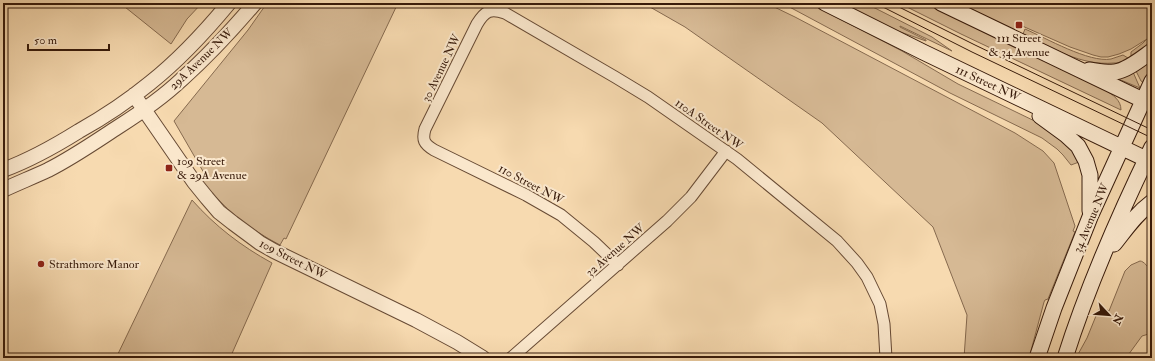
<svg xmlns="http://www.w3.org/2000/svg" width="1155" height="361" viewBox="0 0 1155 361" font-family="'IM FELL Double Pica',serif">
  <rect width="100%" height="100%" fill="#f7dab0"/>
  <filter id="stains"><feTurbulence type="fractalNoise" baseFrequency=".005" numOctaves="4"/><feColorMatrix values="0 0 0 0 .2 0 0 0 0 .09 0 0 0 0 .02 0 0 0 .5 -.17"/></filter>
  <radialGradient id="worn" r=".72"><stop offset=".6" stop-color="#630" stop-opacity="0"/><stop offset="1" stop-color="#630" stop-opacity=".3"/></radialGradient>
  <path fill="#d6b994" stroke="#866a4f" d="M 120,3 L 202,3 L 187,19 L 171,44 Z
    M 267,3 L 398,3 L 286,239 L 284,238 L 280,245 C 249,229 223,208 201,180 L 204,173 L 174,121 L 248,30 Z
    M 643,3 L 766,3 L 795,17 L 1015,133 L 1043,151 L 1054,163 L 1075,226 L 1073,231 L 1075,232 L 1048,299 L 1045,300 L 1044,302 L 1029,358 L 964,358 L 967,315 L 933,227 L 822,123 L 685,27 Z
    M 782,3 L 809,3 L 902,51 L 958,84 L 1045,126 L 1067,142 L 1079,162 L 1071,165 L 1063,155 L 1057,149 L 1042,138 L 950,93 Z
    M 841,3 L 865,3 L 932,37 L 952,51 L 900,26 L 900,27 L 926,40 L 926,41 L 892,29 Z
    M 899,3 L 924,3 L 1105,90 C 1113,95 1121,100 1121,110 L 961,34 Z
    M 958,3 L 1152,3 L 1152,43 L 1134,57 L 1131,56 L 1131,52 L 1143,43 L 1147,39 L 1131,49 L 1119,54 L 1108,57 L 1101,57 L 1093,55 L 1070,47 L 1020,25 L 1014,30 Z
    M 1025,29 C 1046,38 1089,63 1111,59 C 1115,58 1119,56 1123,55 L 1128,58 C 1125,63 1120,63 1114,63 C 1081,66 1052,48 1023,34 Z
    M 1152,62 L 1152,65 L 1144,83 L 1141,81 L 1136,71 L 1138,67 Z
    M 1133,72 L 1140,88 L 1116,78 Z
    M 192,200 C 215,226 241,246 272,263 L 230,358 L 116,358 Z
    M 1140,261 C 1144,261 1148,268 1152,270 L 1152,333 L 1142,336 L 1126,358 L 1076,358 L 1087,338 L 1100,306 L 1109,311 L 1125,271 L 1131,265 Z"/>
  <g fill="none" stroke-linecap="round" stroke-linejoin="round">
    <g stroke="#674a34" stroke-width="13">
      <path id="minor" d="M 618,265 L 594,242 L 561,215 L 526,195 L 434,150 C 424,144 422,140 425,129 L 477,24 C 485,11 490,8 505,13 L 615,77 L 648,97 L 737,159 L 837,241 L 857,263 L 867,277 L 880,304 L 884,324 L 886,358
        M 511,358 L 667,221 L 691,197 L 726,151"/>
    </g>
    <g stroke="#674a34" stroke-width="16">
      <path id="tertiary" d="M 134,95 L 194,182 L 207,198 L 219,212 L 233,223 L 260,243 L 274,251 L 416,320 L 457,342 L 483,358
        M 3,170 C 30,160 55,146 79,131 C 104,117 128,101 150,83 C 179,60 205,32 229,3
        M 3,190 C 18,183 33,177 48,170 C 72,158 95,142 118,127 C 140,113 162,98 181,80 C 208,56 232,30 255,3"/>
    </g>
    <g stroke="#371a0a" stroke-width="17">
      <path id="secondary" d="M 825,3 L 923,52 L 1152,162
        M 941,3 L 1151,104
        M 1089,70 C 1097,71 1108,73 1115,72 C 1128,70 1142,58 1152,51
        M 1040,116 L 1066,135 L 1078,146 L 1086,161 L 1090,175 L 1090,211
        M 1114,244 C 1126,229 1136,214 1152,202
        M 1037,358 L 1054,308 L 1090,217 L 1152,81
        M 1065,358 C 1088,285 1119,215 1152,147"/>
    </g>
    <use href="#minor" stroke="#fae7cc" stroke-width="11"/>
    <use href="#tertiary" stroke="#fae7cc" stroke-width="14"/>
    <use href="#secondary" stroke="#fae7cc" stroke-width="15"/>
    <path stroke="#371a0a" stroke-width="1" d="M 875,3 L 972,52 L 1152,138
      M 891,3 L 975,45 L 1152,130"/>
  </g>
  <g fill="#8f2418" stroke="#fae7cc" stroke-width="1.5">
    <rect x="1015" y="21" width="8" height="8" rx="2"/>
    <rect x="165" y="164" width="8" height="8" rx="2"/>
    <circle cx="41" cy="264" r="4"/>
  </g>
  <g text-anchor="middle" stroke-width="4" stroke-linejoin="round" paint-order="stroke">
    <g font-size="12" fill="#371a0a" stroke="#fae7cc" text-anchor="start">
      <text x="1019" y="42" text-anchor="middle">111 Street<tspan x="1019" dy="14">&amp; 34 Avenue</tspan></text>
      <text x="177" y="165">109 Street<tspan x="177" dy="14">&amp; 29A Avenue</tspan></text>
      <text x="49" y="268">Strathmore Manor</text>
    </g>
    <g font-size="12" fill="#371a0a" stroke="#fae7cc">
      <text transform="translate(201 59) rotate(-44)" y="4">29A Avenue NW</text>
      <text transform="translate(441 68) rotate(-64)" y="4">30 Avenue NW</text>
      <text transform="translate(988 83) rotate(25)" y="4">111 Street NW</text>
      <text transform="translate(709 124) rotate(35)" y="4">110A Street NW</text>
      <text transform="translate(531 184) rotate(28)" y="4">110 Street NW</text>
      <text transform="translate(1091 218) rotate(-67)" y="4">34 Avenue NW</text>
      <text transform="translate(615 250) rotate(-41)" y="4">32 Avenue NW</text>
      <text transform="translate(293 259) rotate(27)" y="4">109 Street NW</text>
    </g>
  </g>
  <rect width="1155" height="361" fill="none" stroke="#f7dab0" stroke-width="16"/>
  <rect x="4" y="4" width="1147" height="353" fill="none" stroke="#371a0a" stroke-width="2"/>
  <rect x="8" y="8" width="1139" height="345" fill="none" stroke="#371a0a"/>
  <g transform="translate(1109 315) rotate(116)" stroke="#fae7cc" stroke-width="3" paint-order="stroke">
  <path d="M0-3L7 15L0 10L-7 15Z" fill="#371a0a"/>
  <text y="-6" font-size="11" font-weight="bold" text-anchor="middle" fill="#371a0a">N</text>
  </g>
  <path d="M28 44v6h81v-6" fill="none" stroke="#371a0a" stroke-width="2"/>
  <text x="34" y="44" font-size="12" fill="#371a0a" stroke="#fae7cc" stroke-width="3" paint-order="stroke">50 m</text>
  <rect width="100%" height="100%" filter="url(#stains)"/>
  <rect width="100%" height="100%" fill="url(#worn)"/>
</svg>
